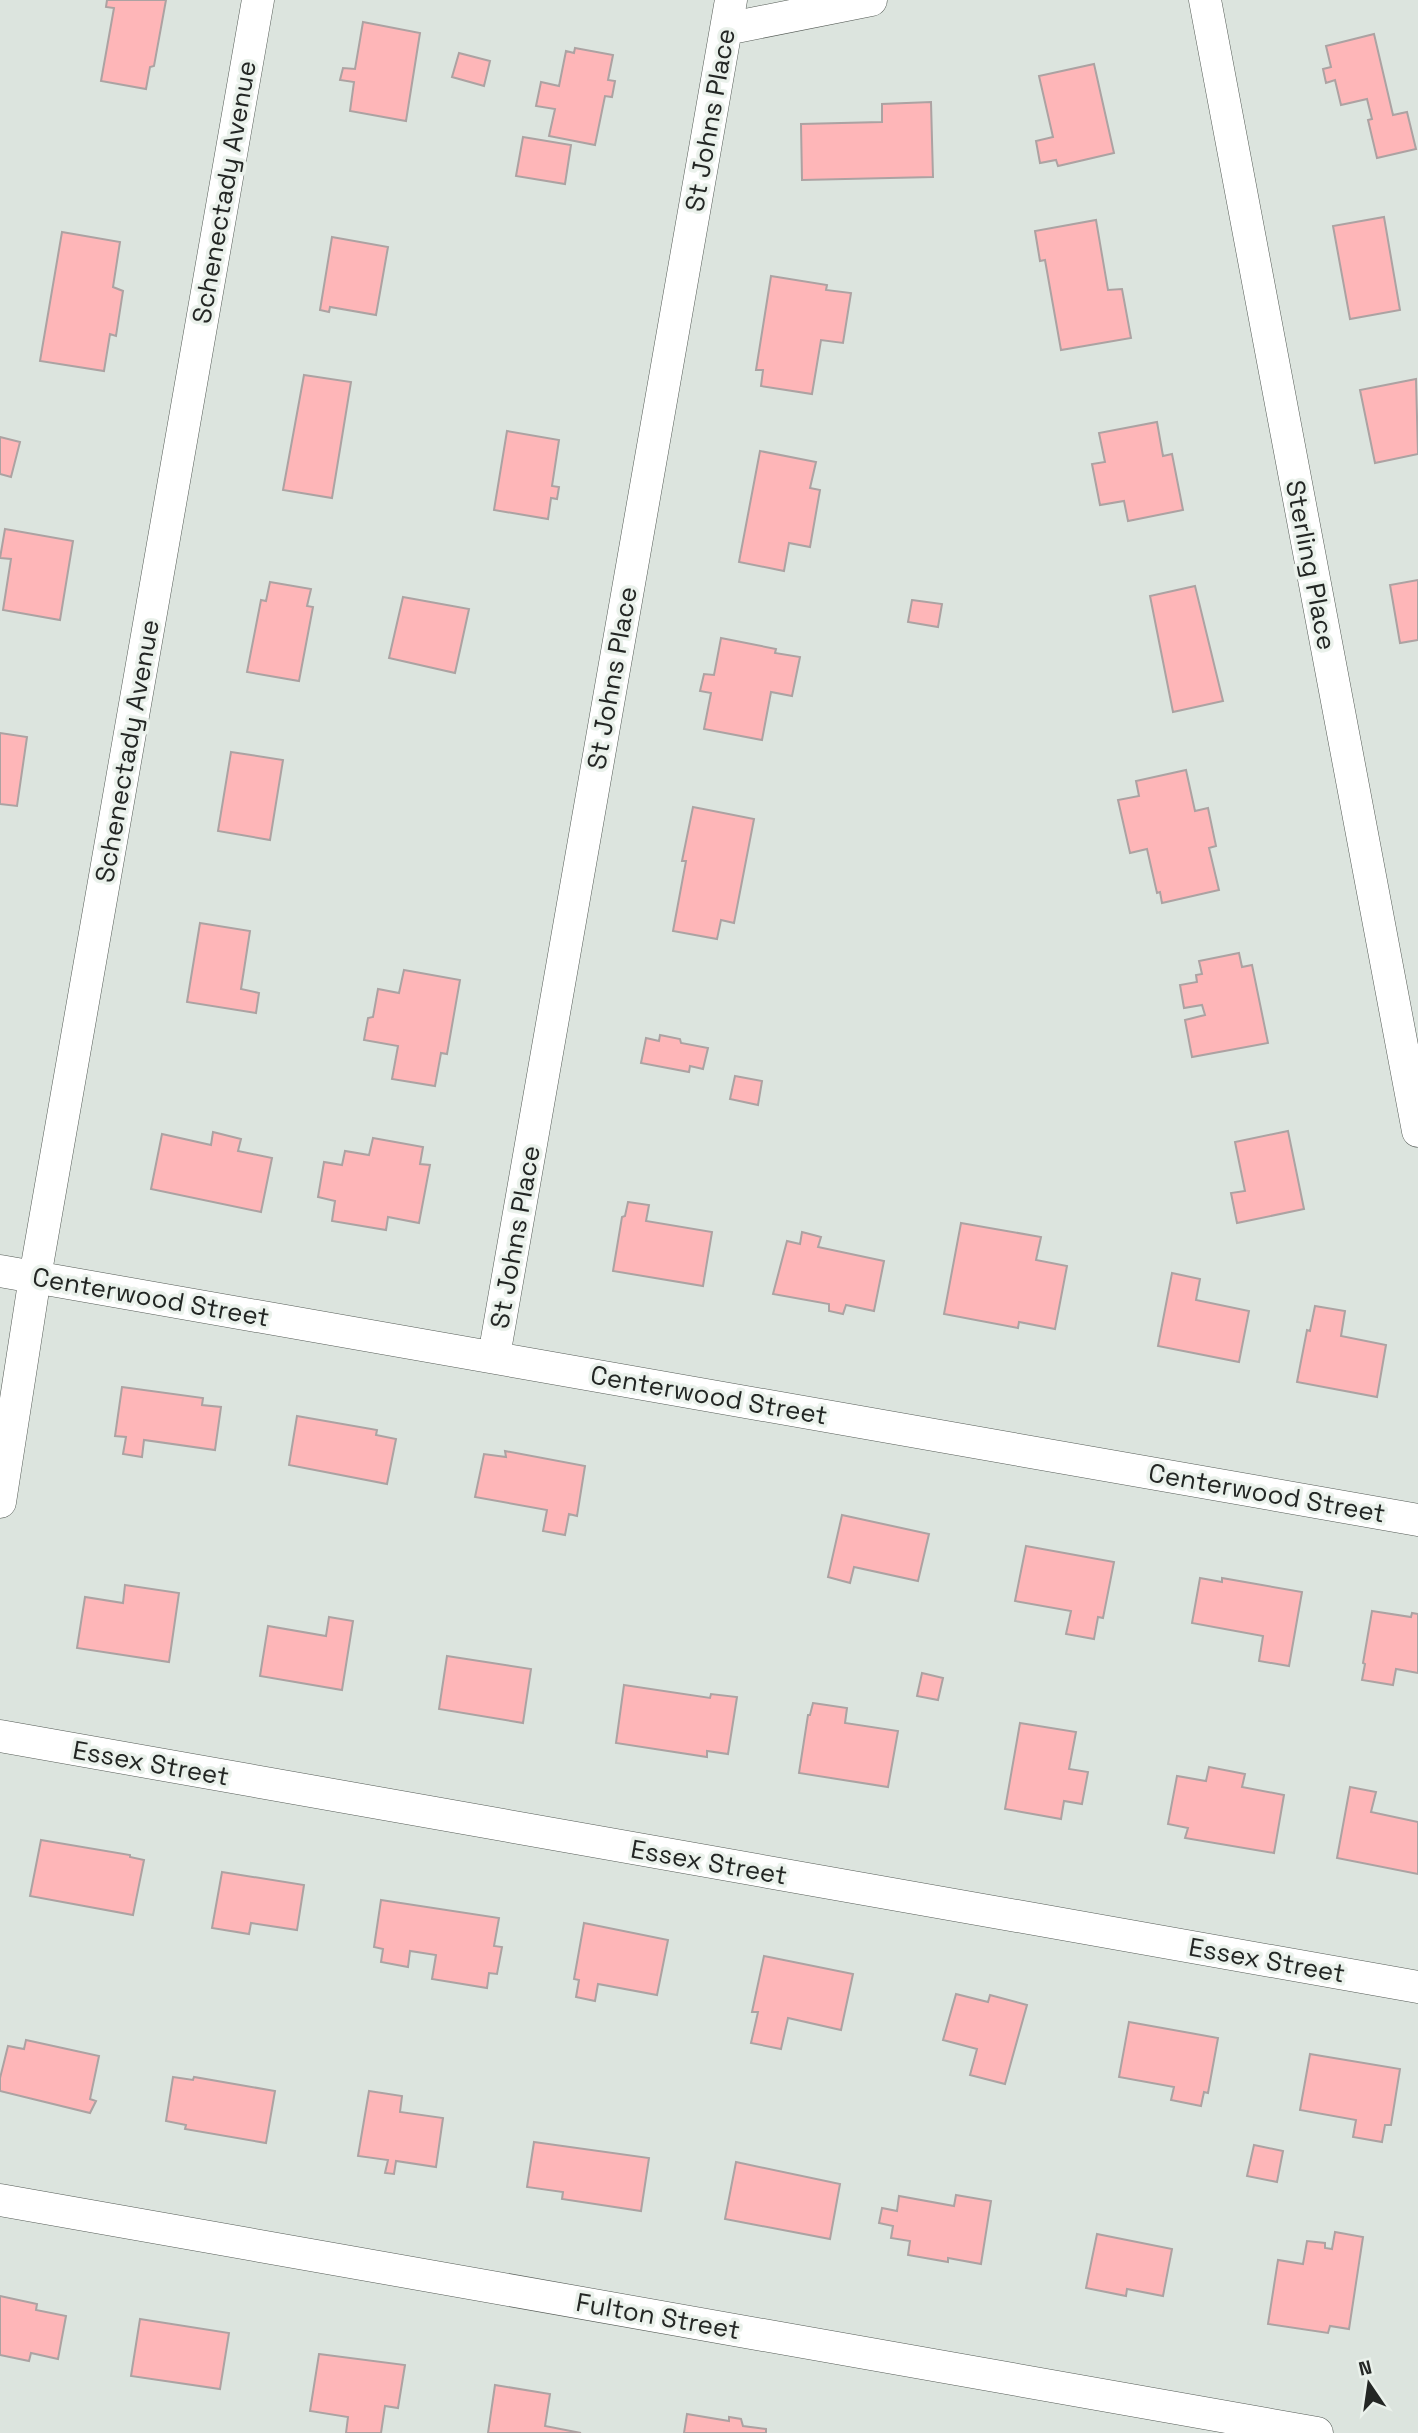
<svg xmlns="http://www.w3.org/2000/svg" width="1418" height="2433" viewBox="0 0 1418 2433" font-family="'Space Grotesk',sans-serif">
  <rect width="100%" height="100%" fill="#dce4de"/>
  <path fill="#feb6b8" stroke="#aca2a2" stroke-width="2" d="M 107,0 L 166,0 L 154,66 L 150,67 L 146,89 L 101,81 L 114,8 L 106,7 Z
    M 363,22 L 420,33 L 406,121 L 350,111 L 354,82 L 340,80 L 343,68 L 355,69 Z
    M 1374,34 L 1393,115 L 1407,112 L 1416,149 L 1377,158 L 1368,120 L 1372,119 L 1367,99 L 1341,105 L 1335,80 L 1326,83 L 1323,69 L 1331,67 L 1326,46 Z
    M 575,48 L 613,55 L 608,80 L 615,81 L 612,97 L 605,96 L 595,145 L 549,136 L 555,109 L 536,106 L 541,82 L 559,86 L 566,51 L 574,53 Z
    M 459,53 L 490,61 L 484,86 L 452,77 Z
    M 1094,64 L 1114,153 L 1058,166 L 1056,160 L 1040,163 L 1036,141 L 1053,137 L 1039,76 Z
    M 931,102 L 933,177 L 802,180 L 801,124 L 882,122 L 882,104 Z
    M 523,137 L 571,145 L 565,184 L 516,176 Z
    M 1384,217 L 1400,310 L 1350,319 L 1333,226 Z
    M 1096,220 L 1108,290 L 1122,289 L 1131,338 L 1061,350 L 1045,260 L 1040,261 L 1035,231 Z
    M 62,232 L 120,242 L 113,287 L 123,291 L 116,336 L 110,334 L 104,371 L 40,361 Z
    M 332,237 L 388,247 L 376,315 L 330,307 L 329,312 L 320,310 Z
    M 771,276 L 827,285 L 826,290 L 851,293 L 843,343 L 821,340 L 812,394 L 761,386 L 763,370 L 756,370 Z
    M 304,375 L 351,382 L 332,498 L 283,490 Z
    M 1416,379 L 1418,454 L 1375,463 L 1360,390 Z
    M 1157,422 L 1163,456 L 1172,454 L 1183,510 L 1128,521 L 1124,501 L 1100,505 L 1092,464 L 1105,462 L 1099,433 Z
    M 507,431 L 559,440 L 552,486 L 559,487 L 557,499 L 551,498 L 548,519 L 494,510 Z
    M 0,437 L 20,442 L 11,477 L 0,474 Z
    M 760,451 L 816,462 L 810,488 L 820,490 L 810,547 L 789,543 L 784,571 L 739,562 Z
    M 5,529 L 73,541 L 60,620 L 3,610 L 11,559 L 0,558 Z
    M 1418,580 L 1418,640 L 1400,643 L 1390,585 Z
    M 270,582 L 311,589 L 307,606 L 313,607 L 299,681 L 247,672 L 261,600 L 266,601 Z
    M 1195,586 L 1223,701 L 1173,712 L 1150,596 Z
    M 403,597 L 469,609 L 455,673 L 389,658 Z
    M 912,600 L 942,604 L 938,627 L 908,622 Z
    M 721,638 L 776,649 L 775,653 L 800,657 L 792,696 L 771,692 L 762,740 L 704,729 L 711,693 L 700,691 L 704,674 L 714,675 Z
    M 0,733 L 27,737 L 17,806 L 0,804 Z
    M 231,752 L 283,760 L 270,840 L 218,831 Z
    M 1186,770 L 1195,811 L 1208,808 L 1216,846 L 1209,848 L 1219,890 L 1162,903 L 1160,892 L 1157,893 L 1147,849 L 1130,853 L 1118,800 L 1139,796 L 1136,781 Z
    M 693,807 L 754,819 L 734,923 L 721,920 L 717,939 L 673,931 L 686,861 L 682,861 Z
    M 200,923 L 250,931 L 241,989 L 259,993 L 256,1013 L 187,1002 Z
    M 1239,953 L 1242,967 L 1252,965 L 1268,1043 L 1192,1057 L 1185,1020 L 1205,1015 L 1202,1005 L 1184,1008 L 1180,985 L 1197,982 L 1196,975 L 1202,974 L 1199,961 Z
    M 404,970 L 460,980 L 447,1054 L 441,1053 L 435,1086 L 392,1079 L 398,1046 L 364,1040 L 368,1018 L 373,1017 L 378,989 L 399,993 Z
    M 660,1035 L 680,1039 L 681,1043 L 708,1048 L 703,1069 L 690,1066 L 689,1072 L 641,1063 L 646,1038 L 659,1041 Z
    M 735,1076 L 762,1081 L 758,1105 L 730,1099 Z
    M 1288,1131 L 1304,1209 L 1237,1223 L 1231,1193 L 1245,1191 L 1235,1142 Z
    M 213,1132 L 241,1139 L 238,1151 L 272,1158 L 261,1212 L 151,1189 L 162,1134 L 211,1145 Z
    M 373,1138 L 423,1147 L 420,1164 L 430,1165 L 419,1223 L 388,1217 L 386,1230 L 332,1221 L 335,1201 L 318,1197 L 324,1162 L 342,1165 L 345,1151 L 369,1155 Z
    M 628,1202 L 649,1205 L 646,1221 L 712,1232 L 703,1286 L 613,1271 L 622,1217 L 625,1216 Z
    M 961,1223 L 1041,1237 L 1036,1260 L 1067,1266 L 1055,1329 L 1019,1322 L 1018,1328 L 944,1314 Z
    M 802,1232 L 821,1237 L 818,1247 L 884,1261 L 874,1311 L 846,1305 L 843,1314 L 829,1311 L 829,1304 L 773,1294 L 787,1241 L 800,1244 Z
    M 1172,1273 L 1200,1279 L 1196,1300 L 1249,1311 L 1239,1362 L 1158,1346 Z
    M 1315,1306 L 1345,1311 L 1341,1336 L 1386,1345 L 1377,1397 L 1297,1382 L 1307,1330 L 1310,1331 Z
    M 122,1387 L 203,1398 L 202,1405 L 221,1407 L 215,1450 L 144,1440 L 142,1457 L 123,1454 L 126,1437 L 115,1436 Z
    M 297,1416 L 377,1430 L 376,1435 L 396,1439 L 387,1484 L 289,1465 Z
    M 505,1451 L 585,1466 L 577,1516 L 569,1514 L 565,1535 L 543,1531 L 547,1510 L 475,1497 L 484,1454 L 506,1457 Z
    M 842,1515 L 929,1534 L 918,1581 L 854,1567 L 850,1583 L 828,1577 Z
    M 1026,1546 L 1114,1562 L 1103,1618 L 1098,1617 L 1094,1639 L 1066,1634 L 1071,1611 L 1015,1601 Z
    M 1200,1578 L 1222,1582 L 1222,1578 L 1302,1592 L 1289,1666 L 1259,1661 L 1263,1636 L 1192,1623 Z
    M 125,1585 L 179,1593 L 169,1662 L 77,1648 L 85,1597 L 123,1603 Z
    M 1372,1611 L 1411,1617 L 1412,1613 L 1418,1614 L 1418,1673 L 1396,1669 L 1393,1685 L 1362,1680 L 1365,1664 L 1363,1663 Z
    M 329,1617 L 353,1621 L 342,1690 L 260,1676 L 268,1626 L 326,1636 Z
    M 447,1656 L 531,1669 L 523,1723 L 439,1709 Z
    M 922,1673 L 943,1678 L 938,1700 L 917,1696 Z
    M 624,1685 L 710,1698 L 711,1694 L 737,1697 L 728,1754 L 707,1751 L 707,1757 L 616,1743 Z
    M 813,1703 L 847,1708 L 845,1723 L 898,1731 L 888,1787 L 799,1773 L 808,1715 L 810,1715 Z
    M 1020,1723 L 1076,1732 L 1069,1769 L 1088,1772 L 1082,1804 L 1064,1801 L 1061,1819 L 1005,1809 Z
    M 1209,1767 L 1245,1774 L 1242,1787 L 1284,1795 L 1274,1853 L 1185,1838 L 1188,1828 L 1168,1824 L 1177,1776 L 1206,1781 Z
    M 1350,1787 L 1376,1792 L 1371,1812 L 1418,1822 L 1418,1874 L 1337,1858 Z
    M 41,1840 L 130,1855 L 130,1857 L 144,1860 L 133,1915 L 30,1896 Z
    M 222,1872 L 304,1885 L 297,1930 L 251,1923 L 249,1934 L 212,1928 Z
    M 381,1900 L 499,1918 L 494,1946 L 502,1947 L 497,1974 L 489,1973 L 487,1988 L 432,1979 L 436,1955 L 410,1951 L 408,1967 L 381,1962 L 383,1949 L 374,1947 Z
    M 584,1923 L 668,1940 L 657,1995 L 598,1984 L 595,2001 L 576,1997 L 579,1980 L 574,1979 Z
    M 764,1956 L 853,1974 L 841,2030 L 788,2018 L 781,2049 L 751,2043 L 758,2012 L 752,2012 Z
    M 956,1994 L 988,2002 L 990,1995 L 1027,2005 L 1005,2084 L 970,2075 L 977,2049 L 943,2040 Z
    M 1129,2022 L 1218,2038 L 1208,2093 L 1204,2092 L 1201,2106 L 1171,2100 L 1174,2087 L 1119,2077 Z
    M 26,2040 L 99,2056 L 90,2099 L 96,2101 L 90,2113 L 0,2091 L 0,2078 L 8,2046 L 24,2049 Z
    M 1310,2054 L 1400,2069 L 1391,2125 L 1385,2125 L 1382,2142 L 1353,2137 L 1356,2120 L 1300,2110 Z
    M 173,2077 L 193,2080 L 194,2077 L 275,2091 L 266,2143 L 185,2129 L 186,2125 L 166,2121 Z
    M 369,2091 L 402,2096 L 400,2112 L 443,2118 L 436,2167 L 396,2161 L 394,2174 L 385,2173 L 388,2160 L 358,2156 Z
    M 534,2142 L 649,2158 L 641,2211 L 562,2199 L 563,2192 L 527,2187 Z
    M 1254,2145 L 1283,2151 L 1277,2182 L 1247,2176 Z
    M 736,2162 L 840,2184 L 830,2239 L 725,2219 Z
    M 956,2195 L 991,2201 L 981,2264 L 948,2258 L 948,2262 L 908,2255 L 910,2241 L 891,2238 L 893,2226 L 879,2223 L 882,2208 L 897,2211 L 899,2196 L 954,2206 Z
    M 1335,2232 L 1363,2237 L 1349,2329 L 1330,2326 L 1328,2333 L 1268,2324 L 1278,2260 L 1303,2264 L 1307,2241 L 1325,2243 L 1325,2248 L 1332,2249 Z
    M 1097,2234 L 1172,2249 L 1163,2296 L 1127,2289 L 1126,2296 L 1086,2288 Z
    M 0,2296 L 37,2304 L 36,2310 L 66,2316 L 58,2359 L 31,2353 L 29,2361 L 0,2355 Z
    M 140,2319 L 229,2333 L 220,2389 L 131,2376 Z
    M 319,2354 L 405,2365 L 398,2408 L 385,2406 L 381,2433 L 346,2433 L 348,2417 L 310,2411 Z
    M 495,2385 L 550,2394 L 545,2426 L 581,2433 L 488,2433 Z
    M 687,2414 L 729,2421 L 729,2417 L 741,2419 L 743,2426 L 766,2429 L 766,2433 L 684,2433 Z"/>
  <g fill="none" stroke-linecap="round" stroke-linejoin="round">
    <g stroke="#555b56" stroke-width="33">
      <path id="street" d="M 1205,0 L 1418,1131
        M 726,29 L 871,0
        M 0,1271 L 1418,1520
        M 494,1356 L 731,0
        M 0,1502 L 35,1277 L 258,0
        M 0,1736 L 1418,1987
        M 0,2200 L 1317,2433"/>
    </g>
    <use href="#street" stroke="#fff" stroke-width="32"/>
  </g>
  <g text-anchor="middle" stroke-width="7" stroke-linejoin="round" paint-order="stroke">
    <g font-size="26" fill="#232624" stroke="#eaf1eb">
      <text transform="translate(710 120) rotate(-80)" y="9">St Johns Place</text>
      <text transform="translate(224 192) rotate(-80)" y="9">Schenectady Avenue</text>
      <text transform="translate(1311 565) rotate(79)" y="9">Sterling Place</text>
      <text transform="translate(612 678) rotate(-80)" y="9">St Johns Place</text>
      <text transform="translate(127 751) rotate(-80)" y="9">Schenectady Avenue</text>
      <text transform="translate(515 1237) rotate(-80)" y="9">St Johns Place</text>
      <text transform="translate(151 1297) rotate(10)" y="9">Centerwood Street</text>
      <text transform="translate(709 1395) rotate(10)" y="9">Centerwood Street</text>
      <text transform="translate(1267 1493) rotate(10)" y="9">Centerwood Street</text>
      <text transform="translate(151 1763) rotate(10)" y="9">Essex Street</text>
      <text transform="translate(709 1862) rotate(10)" y="9">Essex Street</text>
      <text transform="translate(1267 1960) rotate(10)" y="9">Essex Street</text>
      <text transform="translate(658 2316) rotate(10)" y="9">Fulton Street</text>
    </g>
  </g>
  <g transform="translate(1369 2384) rotate(347)" stroke="#eaf1eb" stroke-width="5" paint-order="stroke">
  <path d="M0-5L12 26L0 18L-12 26Z" fill="#232624"/>
  <text y="-10" font-size="19" font-weight="bold" text-anchor="middle" fill="#232624">N</text>
  </g>
</svg>
